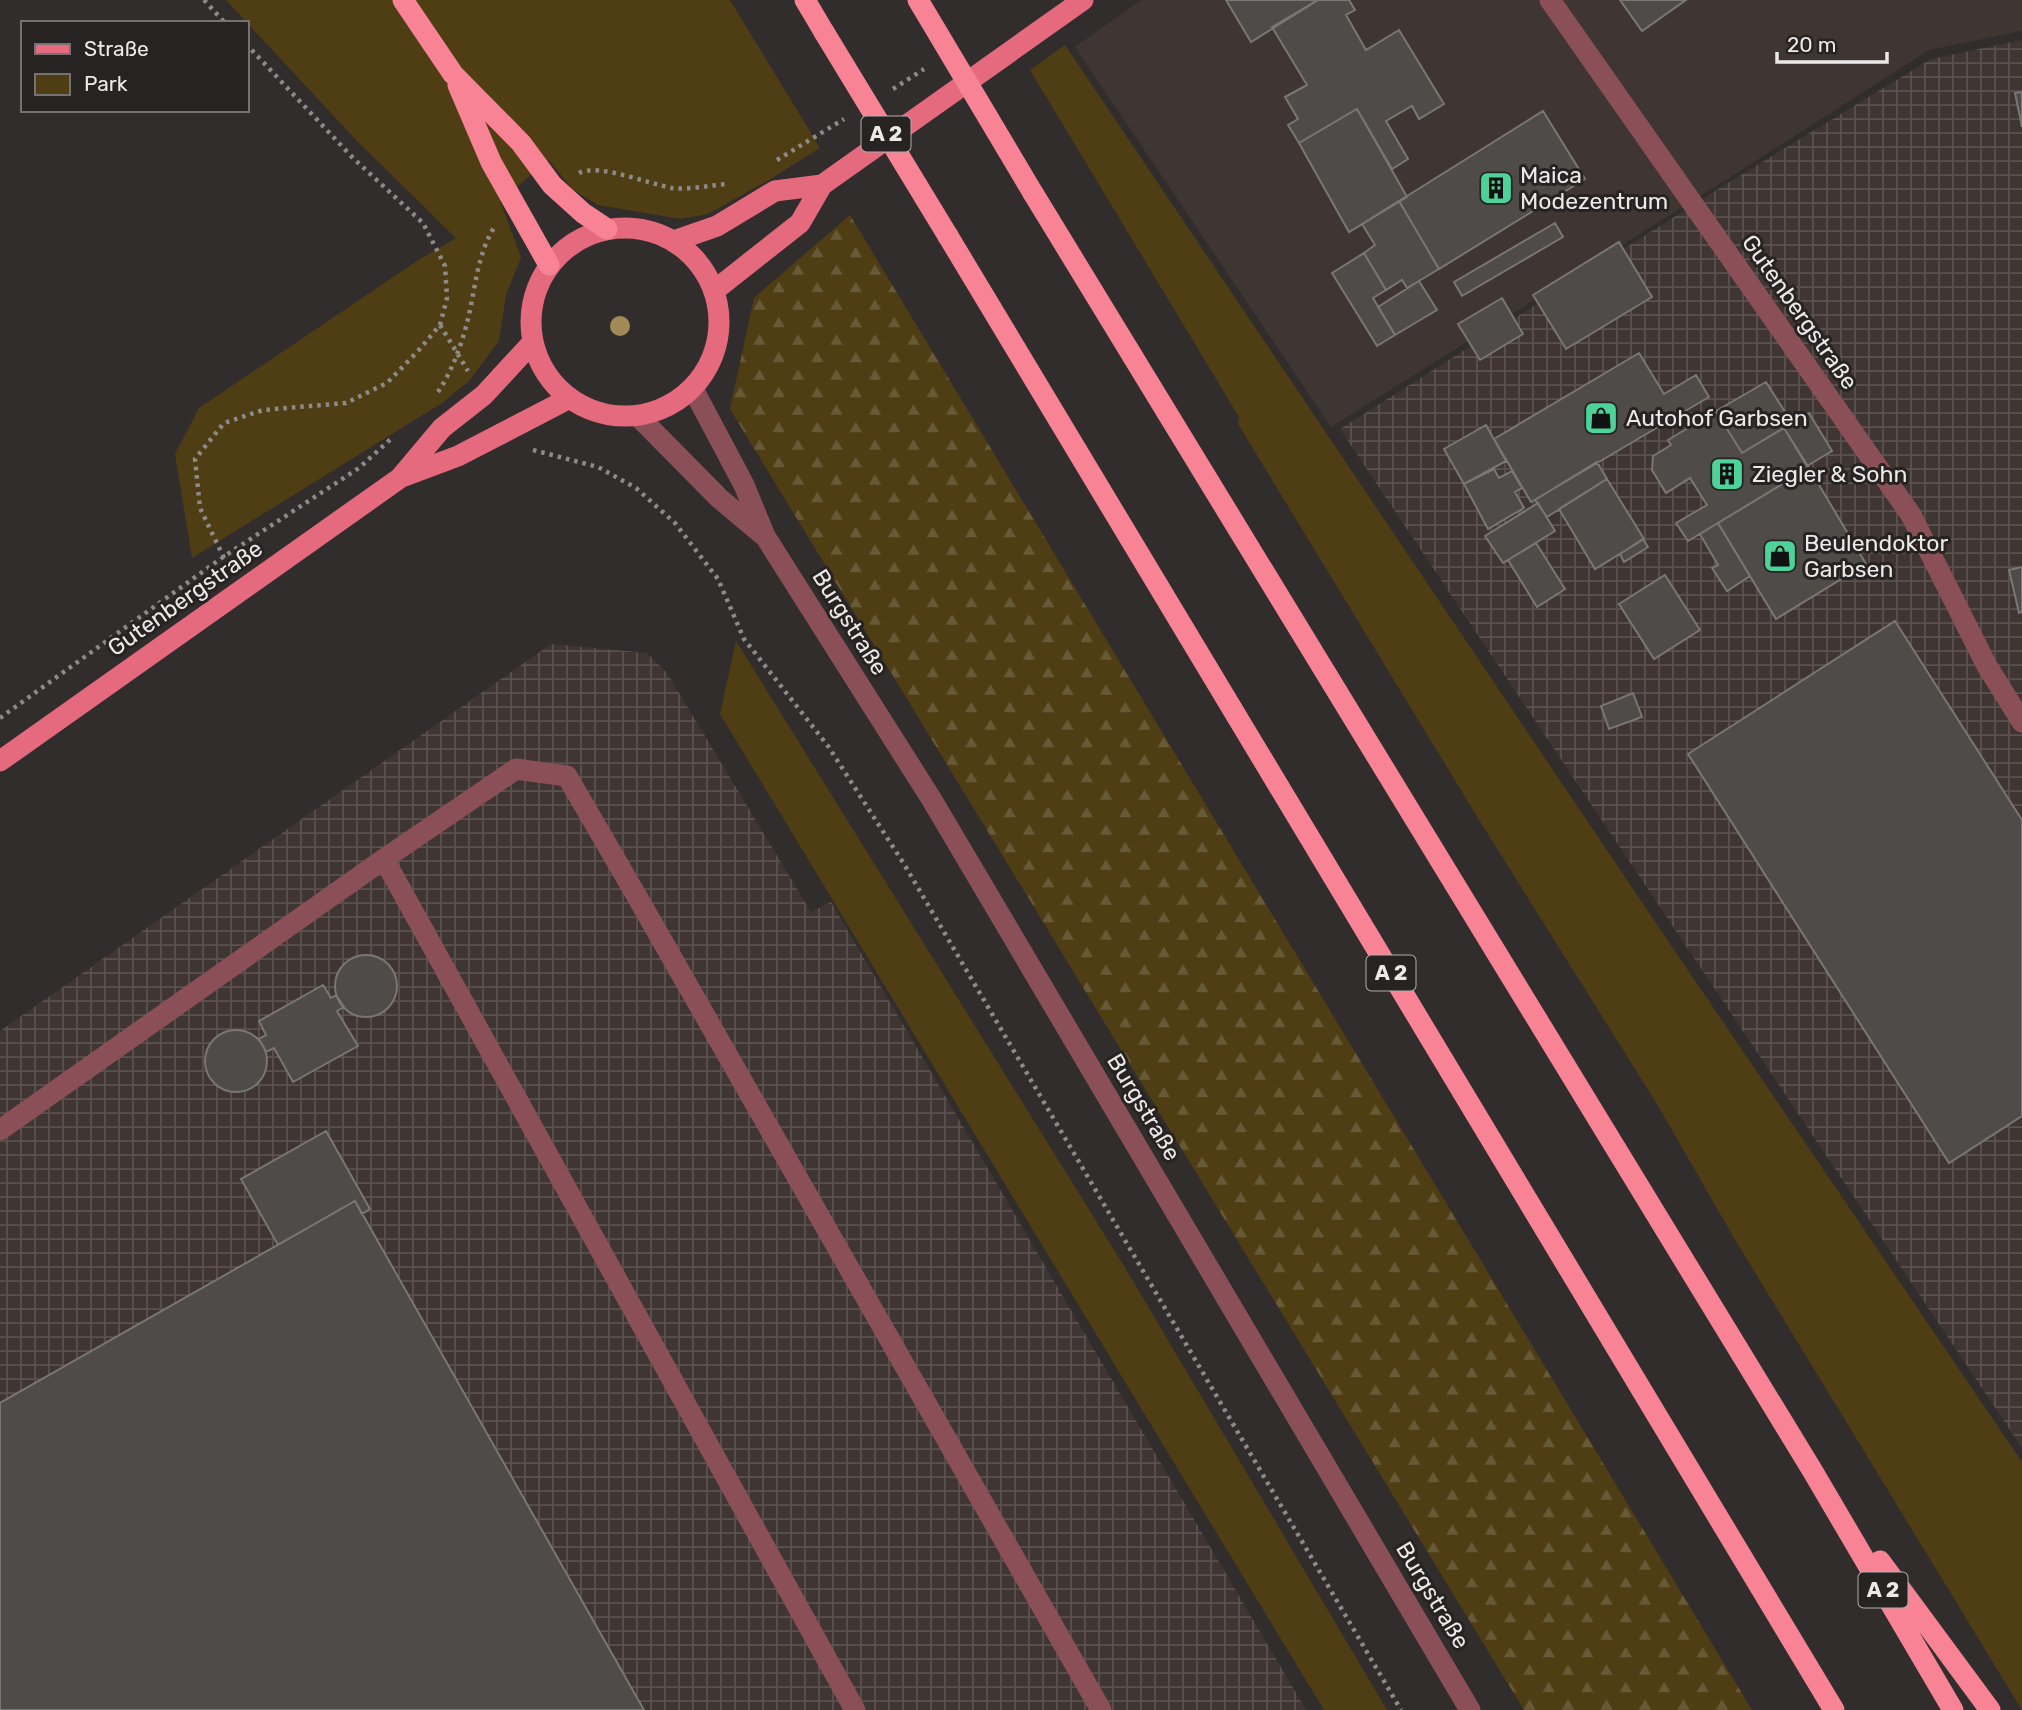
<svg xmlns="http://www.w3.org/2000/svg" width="2022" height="1710" viewBox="0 0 2022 1710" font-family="Rubik,sans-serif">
  <defs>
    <pattern id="industrial-grid" width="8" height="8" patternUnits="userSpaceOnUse" patternTransform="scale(1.75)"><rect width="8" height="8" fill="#3f3532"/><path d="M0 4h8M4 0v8" fill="none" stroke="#5b5250"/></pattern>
    <pattern id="forest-firs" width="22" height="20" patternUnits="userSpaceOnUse" patternTransform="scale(1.75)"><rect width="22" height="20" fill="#4f3e14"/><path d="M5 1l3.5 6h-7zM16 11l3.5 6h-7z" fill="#685a36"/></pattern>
  </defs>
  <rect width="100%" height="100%" fill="#312d2c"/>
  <path fill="#3f3532" d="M 1141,0 L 2022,0 L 2022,31 L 1929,50 L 1729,178 L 1331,427 L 1075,47 Z"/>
  <path fill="url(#industrial-grid)" d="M 2022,40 L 2022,1448 L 1340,429 L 1715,191 L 1931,59 Z
    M 551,644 L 647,653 L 667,673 L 811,912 L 831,902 L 1306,1710 L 0,1710 L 0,1031 Z"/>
  <path fill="#4f3e14" d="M 226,0 L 730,0 L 820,148 L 769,180 L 708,214 L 680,219 L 598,205 L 572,189 L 549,160 L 500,201 L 521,257 L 506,295 L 499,341 L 468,382 L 442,403 L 192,558 L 175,454 L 199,408 L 417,261 L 456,238 L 357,141 Z
    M 1065,45 L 1664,935 L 2022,1462 L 2022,1710 L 1734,1238 L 1657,1104 L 1481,823 L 1238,424 L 1239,417 L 1030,70 Z
    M 736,641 L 1124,1266 L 1387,1710 L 1324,1710 L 720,714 Z"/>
  <path fill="url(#forest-firs)" d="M 850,215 L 1752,1710 L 1524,1710 L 730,409 L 754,298 Z"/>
  <path fill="#4e4b49" stroke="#797673" stroke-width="2" d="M 1226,0 L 1318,0 L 1251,42 Z
    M 1318,0 L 1349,0 L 1355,10 L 1346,15 L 1366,50 L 1399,30 L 1444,104 L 1419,119 L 1412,106 L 1386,121 L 1408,159 L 1392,169 L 1357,109 L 1299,143 L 1288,125 L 1298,119 L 1285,97 L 1307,85 L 1272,27 Z
    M 1620,0 L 1686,0 L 1642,31 Z
    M 2022,92 L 2022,127 L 2015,93 Z
    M 1357,109 L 1407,197 L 1349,232 L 1299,143 Z
    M 1543,111 L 1585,179 L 1439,269 L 1399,201 Z
    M 1399,201 L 1439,269 L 1407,288 L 1402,280 L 1386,290 L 1364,253 L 1375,245 L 1362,224 Z
    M 1555,223 L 1563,237 L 1462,296 L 1454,282 Z
    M 1619,242 L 1652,297 L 1566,349 L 1533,295 Z
    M 1364,253 L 1386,290 L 1373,298 L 1395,335 L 1377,346 L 1332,273 Z
    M 1419,281 L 1437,310 L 1395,335 L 1378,307 Z
    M 1502,298 L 1523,334 L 1480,360 L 1458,324 Z
    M 1639,353 L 1664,394 L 1696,375 L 1709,397 L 1531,502 L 1494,439 Z
    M 1766,382 L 1792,423 L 1742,453 L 1716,411 Z
    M 1716,411 L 1742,453 L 1784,428 L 1809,468 L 1688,541 L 1676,523 L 1707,505 L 1690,478 L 1666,493 L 1652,470 L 1653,456 L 1671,445 L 1668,440 Z
    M 1809,413 L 1832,451 L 1807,466 L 1784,428 Z
    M 1486,425 L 1506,461 L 1464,484 L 1444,449 Z
    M 1597,462 L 1607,479 L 1547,517 L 1535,500 Z
    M 1809,468 L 1866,564 L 1776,619 L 1718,523 Z
    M 1494,469 L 1499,478 L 1512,471 L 1522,488 L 1515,492 L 1524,508 L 1488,529 L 1464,484 Z
    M 1607,479 L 1644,539 L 1595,569 L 1559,509 Z
    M 1538,503 L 1555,531 L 1503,563 L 1485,536 Z
    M 1718,523 L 1750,576 L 1727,591 L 1712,568 L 1718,565 L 1700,534 Z
    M 1643,539 L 1648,547 L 1624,562 L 1620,554 Z
    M 1536,543 L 1565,589 L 1537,607 L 1508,560 Z
    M 2022,567 L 2022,612 L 2019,613 L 2009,570 Z
    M 1665,575 L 1700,630 L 1654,659 L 1619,604 Z
    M 1895,621 L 2022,820 L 2022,1116 L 1949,1163 L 1688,754 Z
    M 1633,693 L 1642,717 L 1609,729 L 1601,706 Z
    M335 986a31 31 0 1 1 62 0a31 31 0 1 1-62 0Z
    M 323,985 L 331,998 L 336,995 L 344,1007 L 337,1011 L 358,1046 L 293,1082 L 274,1048 L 266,1052 L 259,1039 L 266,1035 L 259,1021 Z
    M205 1061a31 31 0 1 1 62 0a31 31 0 1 1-62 0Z
    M 326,1131 L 370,1209 L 362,1214 L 355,1201 L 278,1245 L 241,1179 Z
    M 355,1201 L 644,1710 L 0,1710 L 0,1403 Z"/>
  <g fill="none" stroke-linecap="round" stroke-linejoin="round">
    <path stroke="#8e8a8a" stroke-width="4.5" stroke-dasharray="3.5 5" stroke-linecap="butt" d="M 204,0 L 225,23
      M 893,89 L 924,69
      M 777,160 L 844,119
      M 579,173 C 599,163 649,184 672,188 C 689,190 711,185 728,184
      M 440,325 L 468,371
      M 438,392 C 454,368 464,338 470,310 C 476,281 479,251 495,226
      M 533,450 L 598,467 L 636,488 L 675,523 L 718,579 L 744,639 L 828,746 L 904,864 L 1401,1710
      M 224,558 L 200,508 L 195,459 L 224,423 L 263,410 L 346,403 L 387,383 L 418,351 L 440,325 L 447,298 L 445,266 L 423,223 L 353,158 L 247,45
      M 0,718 L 223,557 L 359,468 L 393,437"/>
    <path stroke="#8b4f57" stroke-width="21" d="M 1550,0 L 1911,515 L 1987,666 L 2022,722
      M 693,389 L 744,485 L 765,536 L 932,800 L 1470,1710
      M 639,417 L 719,498 L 763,535
      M 384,859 L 855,1710
      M 0,1130 L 384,859 L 516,769 L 567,776 L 639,900 L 1101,1710"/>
    <path stroke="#e56a7e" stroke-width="21" d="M531 322a94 94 0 1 1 188 0a94 94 0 1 1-188 0Z
      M 674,241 L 717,226 L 775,191 L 822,185
      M 715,290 L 800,223 L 822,185 L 1083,0
      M 402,477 L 458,456 L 568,399
      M 0,761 L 400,478 L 442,428 L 484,395 L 532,343"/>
    <path stroke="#f88394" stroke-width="21" d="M 403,0 L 453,74 L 521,143 L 552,185 L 583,213 L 607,229
      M 805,0 L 824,32
      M 458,85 L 491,162 L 549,265
      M 1033,193 L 1812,1470 L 1953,1710
      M 948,236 L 1834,1710
      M 1880,1561 L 1990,1710"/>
    <path stroke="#f88394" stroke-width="21" d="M 918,0 L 1033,193
      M 824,32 L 948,236"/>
  </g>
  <circle fill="#a28a57" cx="620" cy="326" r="10"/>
  <defs>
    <g id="building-square" transform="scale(1.75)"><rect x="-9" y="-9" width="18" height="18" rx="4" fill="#4dd39a" stroke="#272322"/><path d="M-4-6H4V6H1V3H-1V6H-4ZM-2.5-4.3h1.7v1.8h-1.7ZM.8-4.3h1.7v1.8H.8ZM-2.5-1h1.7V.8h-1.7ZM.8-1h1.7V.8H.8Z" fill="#111"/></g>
    <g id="shop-square" transform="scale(1.75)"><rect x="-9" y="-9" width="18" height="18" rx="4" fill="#4dd39a" stroke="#272322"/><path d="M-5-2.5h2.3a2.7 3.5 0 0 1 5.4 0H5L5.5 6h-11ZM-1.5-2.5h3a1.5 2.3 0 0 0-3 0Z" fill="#111"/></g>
  </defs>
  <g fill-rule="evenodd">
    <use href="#building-square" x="1496" y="188"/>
    <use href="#shop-square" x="1601" y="418"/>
    <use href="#building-square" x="1727" y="474"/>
    <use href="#shop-square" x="1780" y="556"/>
  </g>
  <g text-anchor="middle" stroke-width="6" stroke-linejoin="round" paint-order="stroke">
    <g fill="#272322" stroke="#b1aead" stroke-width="2">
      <rect x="861.5" y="116.5" width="49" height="35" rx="5"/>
      <rect x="1366.5" y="955.5" width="49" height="35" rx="5"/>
      <rect x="1858.5" y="1572.5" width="49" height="35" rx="5"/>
    </g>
    <g font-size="21" font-weight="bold" fill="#ece9e9">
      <text x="886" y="141">A 2</text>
      <text x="1391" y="980">A 2</text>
      <text x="1883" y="1597">A 2</text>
    </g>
    <g font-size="23" fill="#ece9e9" stroke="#272322" text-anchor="start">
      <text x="1520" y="183">Maica<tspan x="1520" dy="26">Modezentrum</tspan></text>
      <text x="1626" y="426">Autohof Garbsen</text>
      <text x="1752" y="482">Ziegler &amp; Sohn</text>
      <text x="1804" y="551">Beulendoktor<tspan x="1804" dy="26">Garbsen</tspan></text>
    </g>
    <g font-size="23" fill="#ece9e9" stroke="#272322">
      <text transform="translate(1800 312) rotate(55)" y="8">Gutenbergstraße</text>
      <text transform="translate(185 598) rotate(-35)" y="8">Gutenbergstraße</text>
      <text transform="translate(850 622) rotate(58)" y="8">Burgstraße</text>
      <text transform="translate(1144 1107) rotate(59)" y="8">Burgstraße</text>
      <text transform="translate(1433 1595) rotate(59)" y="8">Burgstraße</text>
    </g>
  </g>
  <rect x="21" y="21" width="228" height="91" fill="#272322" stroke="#767272" stroke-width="2"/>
  <rect x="35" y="44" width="35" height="10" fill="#e56a7e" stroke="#767272" stroke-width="2"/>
  <text x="84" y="56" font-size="21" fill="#ece9e9">Straße</text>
  <rect x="35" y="74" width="35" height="21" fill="#4f3e14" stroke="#767272" stroke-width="2"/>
  <text x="84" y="91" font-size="21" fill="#ece9e9">Park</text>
  <path d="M1777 52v10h110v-10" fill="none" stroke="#ece9e9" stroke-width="3.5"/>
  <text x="1787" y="52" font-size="21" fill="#ece9e9" stroke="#272322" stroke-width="5" paint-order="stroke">20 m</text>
</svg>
